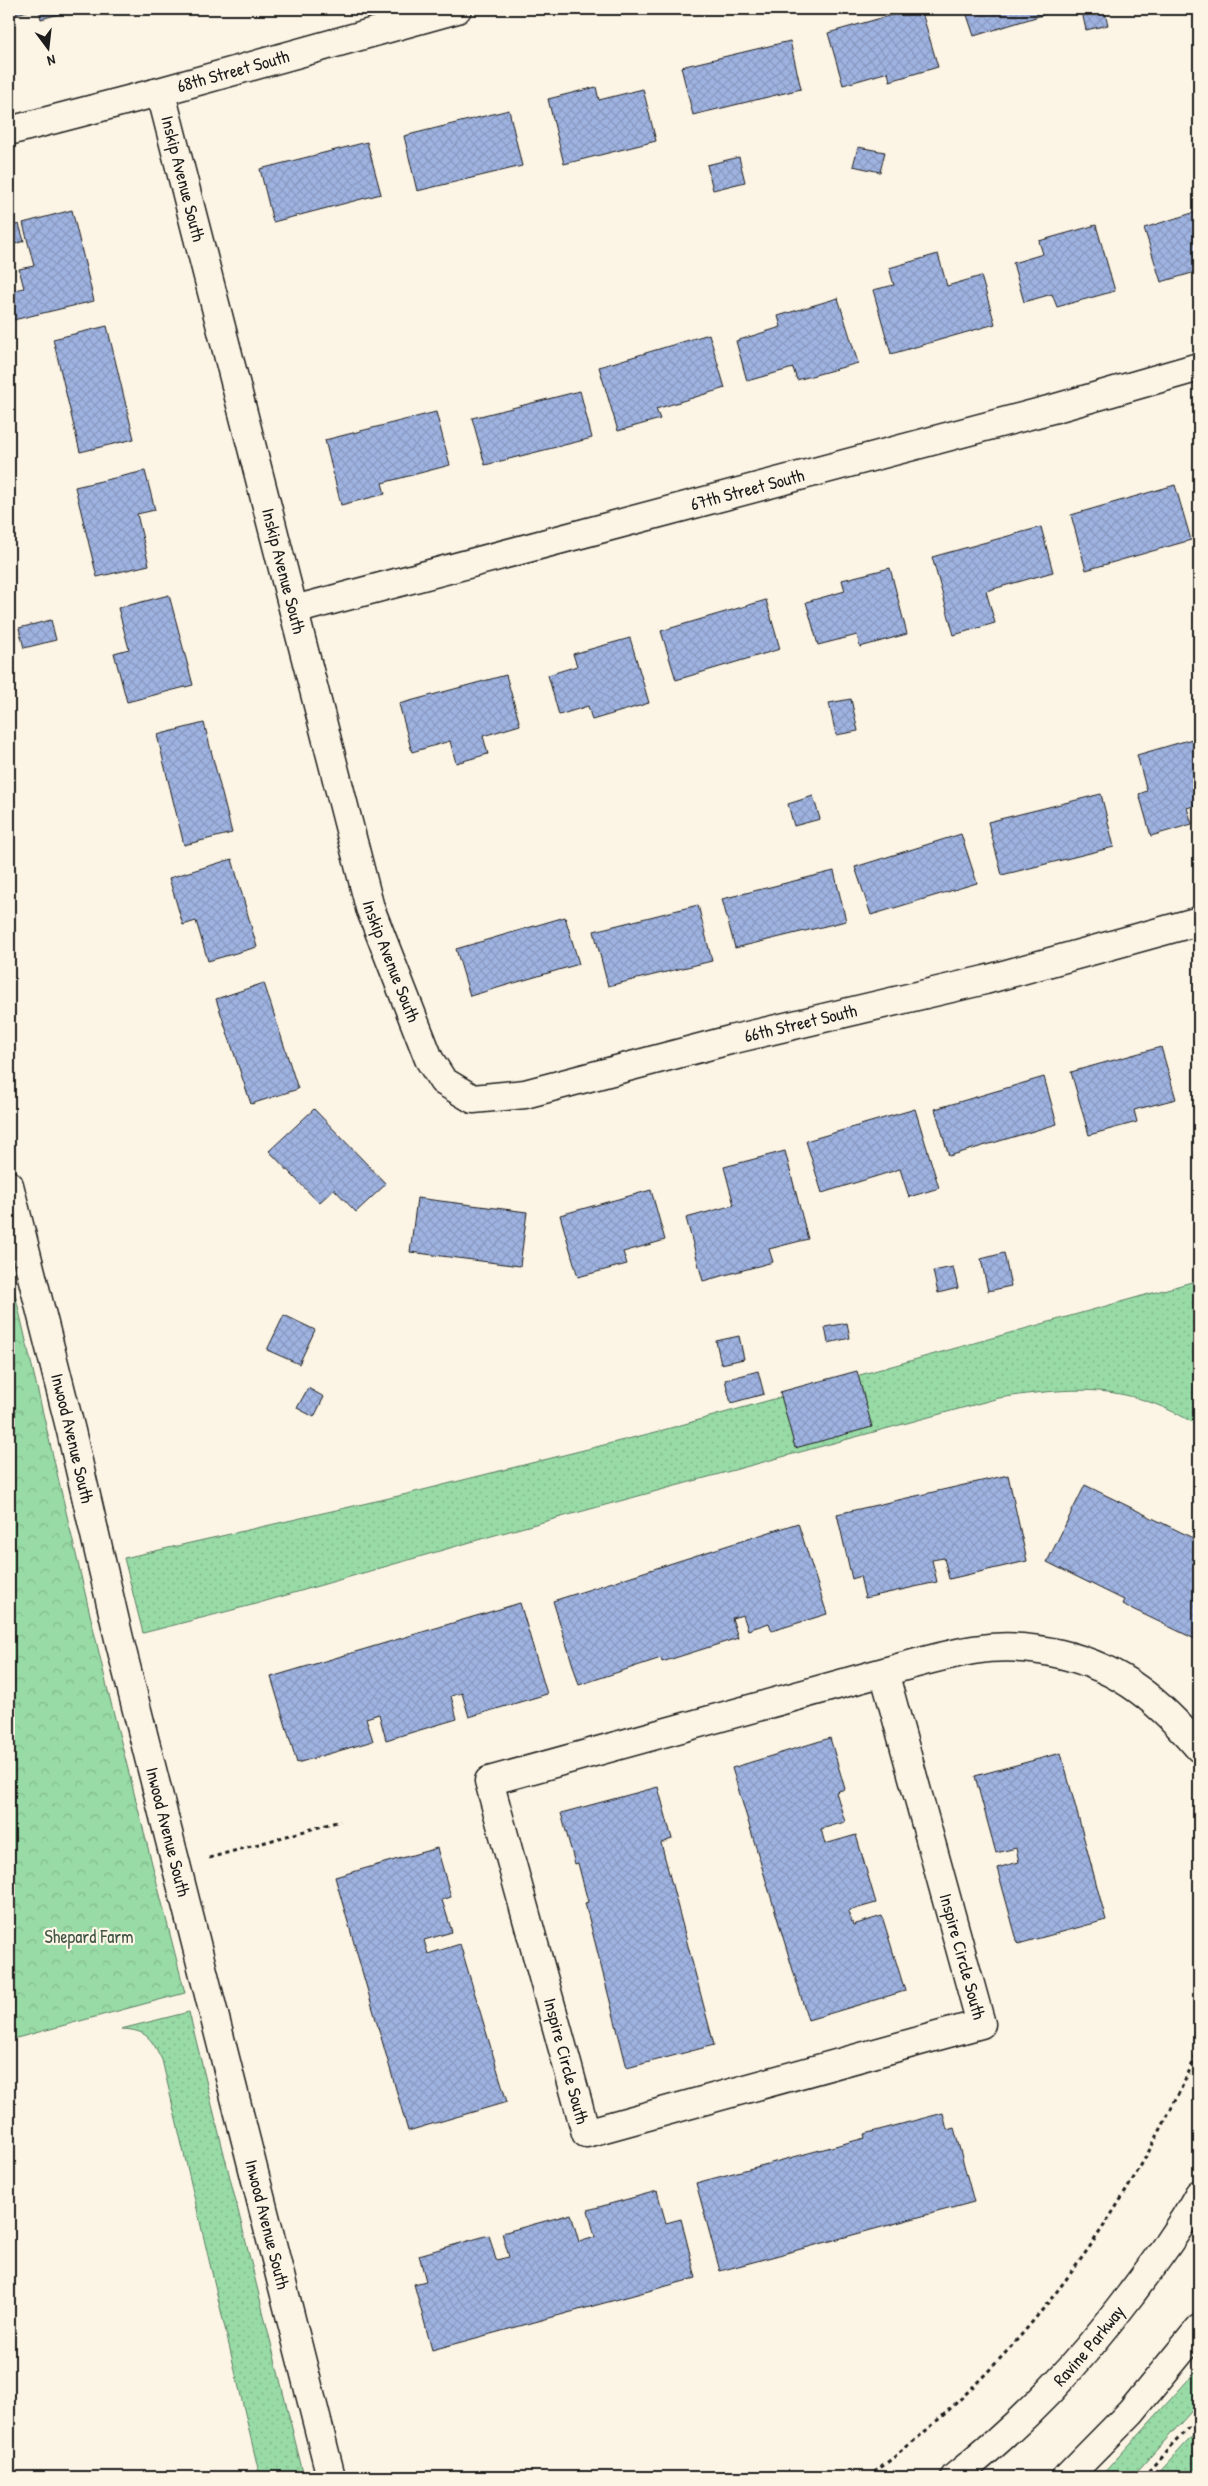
<svg xmlns="http://www.w3.org/2000/svg" width="1208" height="2486" viewBox="0 0 1208 2486" font-family="'Patrick Hand',sans-serif">
  <defs>
    <pattern id="grass-dots" width="8" height="8" patternUnits="userSpaceOnUse" patternTransform="scale(1.25)"><rect width="8" height="8" fill="#98dba6"/><path d="M2 2h.1M6 6h.1" fill="none" stroke="#82bb8e" stroke-width="1.8" stroke-linecap="round"/></pattern>
    <pattern id="park-crowns" width="20" height="18" patternUnits="userSpaceOnUse" patternTransform="scale(1.25)"><rect width="20" height="18" fill="#98dba6"/><path d="M2 6a3 3 0 1 1 6 0M12 15a3 3 0 1 1 6 0" fill="none" stroke="#82bb8e"/></pattern>
    <pattern id="building-cross-hatch" width="8" height="8" patternUnits="userSpaceOnUse" patternTransform="scale(1.25)"><rect width="8" height="8" fill="#9fb3e1"/><path d="M0 0l8 8M0 8l8-8" fill="none" stroke="#8899c0"/></pattern>
  </defs>
  <rect width="100%" height="100%" fill="#fcf5e5"/>
  <filter id="ink" filterUnits="userSpaceOnUse"><feTurbulence type="fractalNoise" baseFrequency=".02" numOctaves="2"/><feDisplacementMap in="SourceGraphic" scale="10" xChannelSelector="R" yChannelSelector="G"/><feConvolveMatrix kernelMatrix="1 2 1 2 8 2 1 2 1" color-interpolation-filters="sRGB"/></filter>
  <g filter="url(#ink)">
    <path fill="url(#grass-dots)" stroke="#5a7c61" d="M 1199,1280 L 1199,1426 C 1128,1383 1078,1386 999,1398 L 495,1535 L 252,1605 L 143,1633 L 124,1558 L 407,1494 L 656,1432 Z
      M 189,2012 L 304,2477 L 260,2477 L 162,2060 C 151,2038 147,2030 121,2029 Z
      M 1199,2368 L 1199,2403 L 1132,2477 L 1100,2477 Z
      M 1199,2429 L 1199,2477 L 1155,2477 Z"/>
    <path fill="url(#park-crowns)" stroke="#5a7c61" d="M 9,1268 L 107,1687 L 185,1993 L 9,2040 Z"/>
    <path fill="url(#building-cross-hatch)" stroke="#1c1c1c" d="M 9,9 L 35,9 L 9,16 Z
      M 39,9 L 77,9 L 41,19 Z
      M 913,9 L 921,9 L 938,67 L 890,81 L 888,72 L 843,85 L 828,33 Z
      M 965,9 L 1062,9 L 974,36 Z
      M 1095,9 L 1104,9 L 1108,25 L 1086,30 L 1082,12 Z
      M 790,41 L 801,89 L 693,115 L 681,67 Z
      M 596,87 L 599,100 L 643,89 L 656,141 L 564,164 L 548,99 Z
      M 509,110 L 522,166 L 417,191 L 404,136 Z
      M 367,142 L 381,194 L 273,222 L 260,169 Z
      M 858,147 L 885,152 L 880,172 L 853,166 Z
      M 739,157 L 745,182 L 713,190 L 707,165 Z
      M 72,210 L 94,301 L 9,321 L 9,291 L 24,288 L 19,269 L 34,266 L 23,223 Z
      M 1199,211 L 1199,271 L 1161,282 L 1144,228 Z
      M 19,224 L 24,241 L 9,246 L 9,227 Z
      M 1096,225 L 1115,291 L 1057,307 L 1052,294 L 1024,302 L 1013,263 L 1043,254 L 1039,241 Z
      M 938,254 L 947,286 L 981,276 L 995,324 L 891,354 L 873,290 L 894,285 L 889,268 Z
      M 838,298 L 858,363 L 797,380 L 793,368 L 747,381 L 736,341 L 781,327 L 778,316 Z
      M 107,326 L 134,439 L 80,452 L 53,339 Z
      M 709,334 L 725,388 L 656,409 L 660,419 L 618,431 L 599,367 Z
      M 580,391 L 592,438 L 485,465 L 472,418 Z
      M 436,412 L 450,465 L 382,483 L 385,494 L 341,505 L 325,440 Z
      M 145,471 L 155,510 L 137,514 L 149,565 L 97,577 L 75,487 Z
      M 1175,485 L 1191,540 L 1086,570 L 1071,515 Z
      M 1041,527 L 1053,572 L 986,591 L 995,623 L 954,635 L 932,557 Z
      M 890,568 L 907,634 L 860,647 L 857,635 L 818,645 L 806,602 L 845,591 L 842,580 Z
      M 169,595 L 193,685 L 127,702 L 114,653 L 129,649 L 118,608 Z
      M 766,600 L 780,649 L 676,680 L 661,631 Z
      M 51,620 L 56,640 L 24,648 L 19,628 Z
      M 630,638 L 649,703 L 592,720 L 588,706 L 559,715 L 548,675 L 577,666 L 573,654 Z
      M 506,675 L 520,725 L 483,736 L 488,754 L 456,763 L 450,741 L 412,752 L 399,704 Z
      M 851,699 L 858,731 L 836,735 L 829,703 Z
      M 204,723 L 232,833 L 184,845 L 157,735 Z
      M 1199,737 L 1199,804 L 1187,808 L 1192,824 L 1151,836 L 1139,794 L 1147,791 L 1137,755 Z
      M 1101,794 L 1114,847 L 1002,875 L 988,822 Z
      M 813,796 L 820,819 L 794,826 L 788,804 Z
      M 961,834 L 977,883 L 871,915 L 855,867 Z
      M 232,859 L 257,947 L 208,961 L 196,921 L 183,925 L 169,878 Z
      M 834,871 L 846,921 L 735,948 L 722,899 Z
      M 698,905 L 712,961 L 608,986 L 594,931 Z
      M 565,917 L 579,964 L 470,996 L 456,949 Z
      M 264,983 L 298,1089 L 251,1104 L 216,999 Z
      M 1161,1047 L 1176,1099 L 1134,1110 L 1137,1122 L 1089,1135 L 1071,1072 Z
      M 1044,1077 L 1057,1124 L 949,1156 L 935,1109 Z
      M 314,1109 L 386,1184 L 356,1212 L 334,1189 L 319,1203 L 269,1151 Z
      M 915,1109 L 939,1188 L 909,1197 L 900,1169 L 822,1193 L 806,1141 Z
      M 785,1151 L 808,1239 L 769,1249 L 773,1262 L 703,1281 L 686,1218 L 734,1205 L 724,1167 Z
      M 651,1190 L 665,1240 L 623,1252 L 627,1264 L 578,1277 L 560,1215 Z
      M 417,1198 L 527,1212 L 520,1266 L 410,1252 Z
      M 1004,1253 L 1011,1286 L 988,1291 L 981,1259 Z
      M 953,1267 L 958,1288 L 938,1293 L 933,1271 Z
      M 284,1315 L 315,1330 L 299,1364 L 267,1350 Z
      M 847,1323 L 850,1338 L 828,1343 L 825,1327 Z
      M 739,1336 L 744,1359 L 721,1364 L 716,1341 Z
      M 758,1371 L 764,1394 L 731,1403 L 725,1380 Z
      M 857,1371 L 872,1427 L 795,1448 L 780,1392 Z
      M 308,1388 L 324,1397 L 314,1417 L 297,1408 Z
      M 1008,1475 L 1027,1561 L 949,1579 L 944,1558 L 932,1560 L 937,1582 L 865,1598 L 860,1576 L 852,1579 L 837,1514 Z
      M 1085,1485 L 1199,1541 L 1199,1641 L 1122,1604 L 1124,1600 L 1047,1562 Z
      M 798,1523 L 827,1614 L 772,1631 L 769,1623 L 748,1630 L 743,1615 L 732,1618 L 738,1638 L 662,1662 L 661,1658 L 579,1685 L 553,1601 Z
      M 520,1603 L 547,1694 L 469,1717 L 462,1693 L 451,1696 L 457,1719 L 386,1740 L 379,1714 L 366,1718 L 373,1741 L 297,1763 L 271,1677 Z
      M 830,1738 L 845,1789 L 836,1792 L 845,1822 L 821,1829 L 825,1844 L 856,1835 L 876,1903 L 848,1911 L 853,1925 L 882,1916 L 905,1991 L 808,2020 L 732,1768 Z
      M 1061,1753 L 1106,1920 L 1018,1944 L 997,1868 L 1019,1862 L 1016,1848 L 996,1853 L 975,1776 Z
      M 658,1787 L 672,1839 L 661,1843 L 714,2045 L 627,2068 L 585,1903 L 588,1902 L 578,1863 L 575,1864 L 561,1813 Z
      M 437,1848 L 451,1897 L 442,1900 L 452,1932 L 424,1940 L 428,1954 L 460,1944 L 507,2102 L 408,2131 L 335,1877 Z
      M 943,2113 L 947,2130 L 954,2128 L 974,2202 L 720,2271 L 696,2183 L 865,2138 L 864,2134 Z
      M 657,2191 L 666,2223 L 681,2219 L 696,2278 L 432,2350 L 414,2284 L 426,2281 L 419,2255 L 489,2235 L 496,2260 L 509,2257 L 502,2233 L 571,2214 L 579,2242 L 595,2237 L 588,2210 Z"/>
    <g fill="none" stroke-linecap="round" stroke-linejoin="round">
      <g stroke="#1c1c1c" stroke-width="31">
        <g id="minor">
          <path id="s1" d="M 155,93 L 164,105 L 370,908 L 429,1059 L 443,1081 L 473,1099 L 525,1094 L 730,1040 L 985,980 L 1199,921"/>
          <path id="s2" d="M 9,131 L 155,93 L 457,9"/>
          <path id="s3" d="M 294,610 L 1056,408 L 1199,367"/>
          <path id="s4" d="M 9,1185 L 71,1431 L 120,1643 L 331,2477"/>
          <path id="s5" d="M 884,1672 L 981,2024 L 586,2133 L 489,1781 L 884,1672 C 913,1664 943,1655 973,1650 C 1029,1641 1093,1656 1139,1690 C 1161,1706 1181,1727 1199,1748"/>
          <path id="s6" d="M 955,2477 C 1026,2420 1076,2367 1131,2294 C 1155,2262 1180,2229 1199,2194"/>
          <path d="M 1067,2477 L 1131,2412 L 1199,2329"/>
        </g>
      </g>
      <path stroke="#1c1c1c" stroke-width="3" stroke-dasharray="4 4" stroke-linecap="butt" d="M 209,1858 L 340,1821
        M 868,2477 C 1016,2368 1127,2216 1199,2049
        M 1143,2477 L 1199,2416"/>
      <use href="#minor" stroke="#fcf5e5" stroke-width="28"/>
    </g>
  </g>
  <g text-anchor="middle" stroke-width="4.5" stroke-linejoin="round" paint-order="stroke">
    <g font-size="18" fill="#1c1c1c" stroke="#fcf5e5">
      <text dy="6" stroke="none"><textPath href="#s2" startOffset="232">68th Street South</textPath></text>
      <text dy="6" stroke="none"><textPath href="#s1" startOffset="91">Inskip Avenue South</textPath></text>
      <text dy="6" stroke="none"><textPath href="#s3" startOffset="469">67th Street South</textPath></text>
      <text dy="6" stroke="none"><textPath href="#s1" startOffset="496">Inskip Avenue South</textPath></text>
      <text dy="6" stroke="none"><textPath href="#s1" startOffset="901">Inskip Avenue South</textPath></text>
      <text dy="6" stroke="none"><textPath href="#s1" startOffset="1404">66th Street South</textPath></text>
      <text dy="6" stroke="none"><textPath href="#s4" startOffset="261">Inwood Avenue South</textPath></text>
      <text dy="6" stroke="none"><textPath href="#s4" startOffset="666">Inwood Avenue South</textPath></text>
      <text dy="6" stroke="none"><textPath href="#s5" startOffset="295">Inspire Circle South</textPath></text>
      <text transform="translate(566 2061) rotate(75)" y="6">Inspire Circle South</text>
      <text dy="6" stroke="none"><textPath href="#s4" startOffset="1071">Inwood Avenue South</textPath></text>
      <text dy="6" stroke="none"><textPath href="#s6" startOffset="188">Ravine Parkway</textPath></text>
    </g>
    <g font-size="18" fill="#415545" stroke="#fcf5e5">
      <text x="89" y="1943">Shepard Farm</text>
    </g>
  </g>
  <rect width="1208" height="2486" fill="none" stroke="#fcf5e5" stroke-width="30"/>
  <rect x="15" y="15" width="1178" height="2456" fill="none" stroke="#1c1c1c" stroke-width="2" filter="url(#ink)"/>
  <g transform="translate(48 48) rotate(165)" stroke="#fcf5e5" stroke-width="4" paint-order="stroke">
  <path d="M0-4L9 19L0 12L-9 19Z" fill="#1c1c1c"/>
  <text y="-8" font-size="14" font-weight="bold" text-anchor="middle" fill="#1c1c1c">N</text>
  </g>
</svg>
